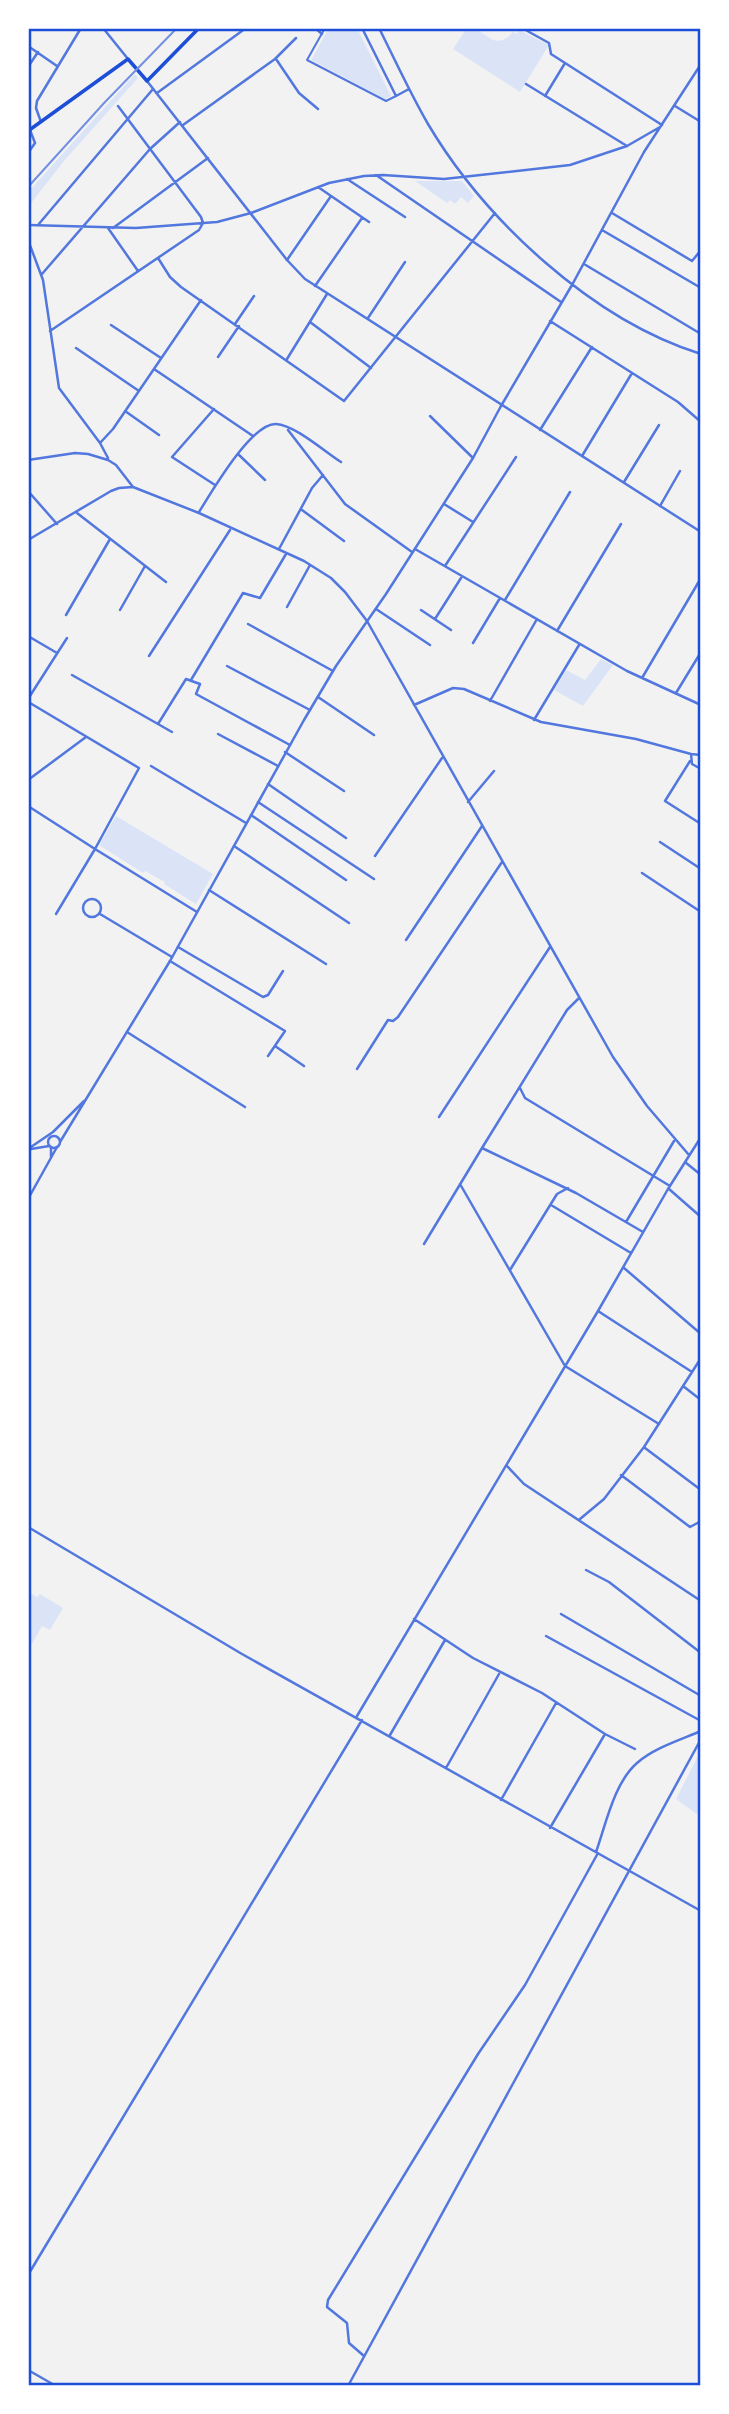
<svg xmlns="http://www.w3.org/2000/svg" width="729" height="2414" viewBox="0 0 729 2414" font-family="Merriweather,serif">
  <rect width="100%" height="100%" fill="#f2f2f2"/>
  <path fill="#dbe4f7" d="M 329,28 L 357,28 L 391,96 L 385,99 L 311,60 Z
    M 467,28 C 487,28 493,54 513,32 L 517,34 L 519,30 L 549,45 L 520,92 L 453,49 Z
    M 135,74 L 138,78 L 64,161 L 28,207 L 28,192 Z
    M 415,181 L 462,181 L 474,196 L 468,203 L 461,197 L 455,204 L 450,200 L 447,203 Z
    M 601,659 L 613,665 L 583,706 L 554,690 L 566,670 L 585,680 Z
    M 116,816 L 213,874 L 196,904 L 164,884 L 165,882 L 145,871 L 143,873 L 99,845 Z
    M 28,1592 L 37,1597 L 40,1594 L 63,1608 L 50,1630 L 42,1626 L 28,1651 Z
    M 701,1750 L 701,1817 L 676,1799 Z"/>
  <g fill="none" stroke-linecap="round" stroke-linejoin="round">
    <path stroke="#5277de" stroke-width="2" d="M 325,28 L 307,60 L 386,101 L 396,96"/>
    <path stroke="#5277de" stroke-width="2.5" d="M 315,28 L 322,34
      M 362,28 L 396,96 L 409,89
      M 379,28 C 395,60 410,93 428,124 C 485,220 592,320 701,354
      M 522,28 L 549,43 L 551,54 L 662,125
      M 28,46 L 57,66
      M 276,59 L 299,93 L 318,109
      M 28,67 L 38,52
      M 526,84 L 627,146
      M 157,93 L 246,28
      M 545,96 L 565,63
      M 675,106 L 701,122
      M 41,122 L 36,108 L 37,101 L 81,28
      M 183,125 L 275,59 L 296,38
      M 28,153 L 35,143 L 30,130
      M 376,175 L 561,302
      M 347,179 L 405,217
      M 318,187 L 369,222
      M 612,213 L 692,261 L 701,250
      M 28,225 L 136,228 L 217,222 L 251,213 L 329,183 L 364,176 L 383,175 L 444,179 L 570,165 L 627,146 L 660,127
      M 38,225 L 153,89
      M 108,228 L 138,271
      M 113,228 L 208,158
      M 602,230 L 701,288
      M 28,240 L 43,280 L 59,388 L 100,443 L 108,458
      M 158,258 L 170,277 L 181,287 L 344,401 L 495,213
      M 287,260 L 331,196
      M 584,264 L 701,334
      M 42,274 L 150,149 L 180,122
      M 315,286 L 362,218
      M 368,318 L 405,262
      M 550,321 L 678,402 L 701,422
      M 310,322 L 371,368
      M 235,324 L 254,296
      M 111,325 L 161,358
      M 50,331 L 199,230 L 203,223 L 201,217 L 118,106
      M 76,348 L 139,391
      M 218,357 L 239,326
      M 287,359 L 327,294
      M 154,369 L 253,436
      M 501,406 L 572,285 L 644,152 L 701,64
      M 214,409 L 172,457 L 215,485
      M 125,411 L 159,435
      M 430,416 L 473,458
      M 288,430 L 345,504 L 412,552
      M 540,430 L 592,347
      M 100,443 L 113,429 L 201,300
      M 238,454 L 265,480
      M 582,456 L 632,373
      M 28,460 L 75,453 L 88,454 L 108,460 L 116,465 L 133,487 L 199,513 L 304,561 L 331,578 L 345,592 L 367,621 L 613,1057 L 647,1106 L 689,1155
      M 624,482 L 659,425
      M 28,491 L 57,524
      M 444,504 L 473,522
      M 660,506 L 680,471
      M 302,510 L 344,541
      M 199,512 C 211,493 251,423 276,424 C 295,425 325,452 341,462
      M 77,513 L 166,582
      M 28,540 L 111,491 L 119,488 L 133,487
      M 279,549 L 312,488 L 323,475
      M 415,549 L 627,671 L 701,705
      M 445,566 L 516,457
      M 505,600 L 570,492
      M 287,607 L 310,565
      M 376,609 L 430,645
      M 120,610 L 145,566
      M 421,610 L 451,630
      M 66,615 L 110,539
      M 435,619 L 461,578
      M 248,624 L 333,671
      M 557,631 L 621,524
      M 28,636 L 57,653
      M 67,638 L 28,699 L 30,703 L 139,768 L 95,849 L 197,912
      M 473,643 L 500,598
      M 149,656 L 230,530
      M 227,666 L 310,710
      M 72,675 L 172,732
      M 642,678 L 701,578
      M 191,680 L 243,593 L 260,598 L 286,554
      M 676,693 L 701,652
      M 318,697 L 374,735
      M 490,701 L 537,619
      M 414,705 L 453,688 L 464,689 L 541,722 L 636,739 L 691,754 L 701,755
      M 534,720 L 579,645
      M 158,724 L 186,679 L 200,684 L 196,694 L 290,745
      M 218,734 L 278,766
      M 285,752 L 344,791
      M 691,754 L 692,764 L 701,769
      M 690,761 L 665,801 L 701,824
      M 151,766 L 246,823
      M 28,780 L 86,737
      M 268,784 L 346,838
      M 258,802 L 374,879
      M 468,802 L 494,771
      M 28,806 L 95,849 L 56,914
      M 251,815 L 346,880
      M 660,842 L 701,869
      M 234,846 L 349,923
      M 375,856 L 442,758
      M 642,873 L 701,912
      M 209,890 L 326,964
      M83 908a9 9 0 1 1 18 0a9 9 0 1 1-18 0Z
      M 100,914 L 172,957
      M 406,940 L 482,826
      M 178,947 L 263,997 L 268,995 L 283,971
      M 170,961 L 285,1031 L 268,1056
      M 579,998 L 567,1010 L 482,1148 L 576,1193 L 643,1232
      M 127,1032 L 245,1107
      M 275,1046 L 304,1066
      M 357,1069 L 388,1020 L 393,1021 L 398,1017 L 502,862
      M 520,1088 L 525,1098 L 670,1186
      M 439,1117 L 550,947
      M 51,1158 L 51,1147
      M 685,1162 L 701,1175
      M 460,1184 L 565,1366 L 659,1424
      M 669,1189 L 701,1217
      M 28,1199 L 57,1147
      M 551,1205 L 631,1253
      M 626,1222 L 674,1141
      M 424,1244 L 482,1148
      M 624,1268 L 701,1334
      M 510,1270 L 557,1194 L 568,1188
      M 598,1311 L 692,1372
      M 683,1386 L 701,1400
      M 645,1448 L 701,1490
      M 507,1466 L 524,1484 L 701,1601
      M 621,1475 L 690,1527 L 701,1521
      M 580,1519 L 604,1499 L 644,1447 L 701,1358
      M 28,1527 L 242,1654 L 701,1911
      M 586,1570 L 609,1582 L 701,1653
      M 561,1614 L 701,1696
      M 414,1619 L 473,1658 L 542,1693 L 605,1734 L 635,1749
      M 546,1636 L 701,1721
      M 357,1716 L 598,1311 L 668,1189 L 701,1137
      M 390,1735 L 445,1640
      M 446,1768 L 499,1674
      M 501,1800 L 556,1703
      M 550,1828 L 605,1734
      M 596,1852 C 606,1824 614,1783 637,1763 C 654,1748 680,1740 701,1731
      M 28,2275 L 362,1720
      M 364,2356 L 349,2343 L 347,2323 L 327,2307 L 328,2300 L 478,2054 L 525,1985 L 598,1853
      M 28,2370 L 56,2386"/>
    <path stroke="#5277de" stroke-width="2.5" d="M 103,28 L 128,59
      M 147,81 L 287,260 L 305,279 L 701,532
      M48 1142a6 6 0 1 1 12 0a6 6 0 1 1-12 0Z
      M 60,1142 L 170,961 L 304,720 L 336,666 L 386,594 L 473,458 L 501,406
      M 28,1149 L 53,1132 L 84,1101
      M 31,1149 L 49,1146
      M 348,2386 L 701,1739"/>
    <path stroke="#1d4ed8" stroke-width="3.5" d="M 28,131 L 128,59 L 147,81 L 199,28"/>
    <path stroke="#7290e2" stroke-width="2" d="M 28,187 L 105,102 L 177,28"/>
  </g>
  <rect width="729" height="2414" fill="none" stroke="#ffffff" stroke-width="60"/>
  <rect x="30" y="30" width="669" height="2354" fill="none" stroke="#1d4ed8" stroke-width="2.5"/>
</svg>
